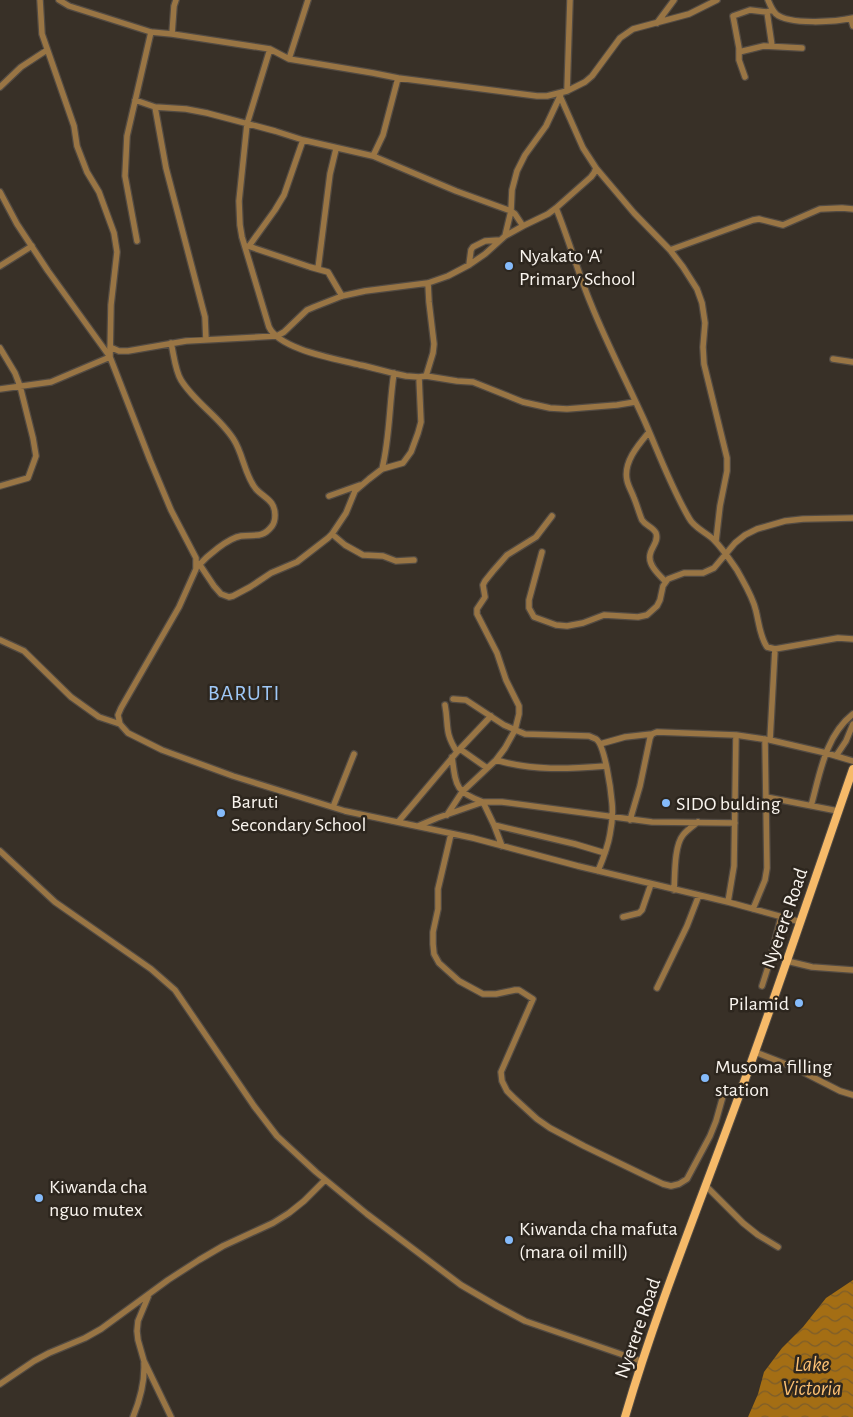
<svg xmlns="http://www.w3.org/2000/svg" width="853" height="1417" viewBox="0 0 853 1417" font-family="'Alegreya Sans',sans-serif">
  <defs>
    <pattern id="water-waves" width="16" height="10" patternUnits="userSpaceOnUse" patternTransform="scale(1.25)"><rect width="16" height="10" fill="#a46e14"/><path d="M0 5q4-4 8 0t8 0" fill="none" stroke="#7c5d2b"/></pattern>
  </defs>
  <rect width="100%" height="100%" fill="#383027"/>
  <path fill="url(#water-waves)" d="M 853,1280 L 853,1417 L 748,1417 L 758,1394 L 764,1372 L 782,1348 L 803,1327 L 826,1298 Z"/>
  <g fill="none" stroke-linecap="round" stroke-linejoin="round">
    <g stroke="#534b43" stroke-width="8">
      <path id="minor" d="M 59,0 L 69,6 L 151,32 L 172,34 L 270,49 L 289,59 L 373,73 L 398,78 L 537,96 L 547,96 L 567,91 L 585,82 L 592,76 L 620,38 L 633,29 L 689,14 L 717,0
        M 768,0 C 770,5 772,10 776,14 C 789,25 836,22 853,18
        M 767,12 L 772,46
        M 851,19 L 853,26
        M 657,23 L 674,0
        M 172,34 L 174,6 L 176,0
        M 270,49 L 247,124 L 239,201 L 240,225 L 242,237 L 269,327 C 280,350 337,359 360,365 C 375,368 390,373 406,376 L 419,377 L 426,376 L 457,381 L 473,382 L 523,402 L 550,408 L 567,409 L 617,405 L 635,402
        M 739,52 L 764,46 L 802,48
        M 289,59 L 308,0
        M 745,77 L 739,60 L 739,48 L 733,16 L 750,10 L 767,12 L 772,10
        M 0,87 L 21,67 L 47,50
        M 567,91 L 570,0
        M 560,96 L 583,148 L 596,168 L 594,173 L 591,177 L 556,208 C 569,240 578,273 591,304 C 607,344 627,382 645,422 C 659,454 671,487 689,518 C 694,528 706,532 714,540 C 723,549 730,560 737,570 C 744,583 753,597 756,611 C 759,623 760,637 767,647 L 775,649 L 838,638 L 853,639
        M 135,100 L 155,107 L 186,109 L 207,113 L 275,131 L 303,140 L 373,156 L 456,191 L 511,211 L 515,214 L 523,226 L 548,214 L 556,208
        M 155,107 L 166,168 L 205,317 L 206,340
        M 373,156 L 383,135 L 398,78
        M 596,168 L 634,213 L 670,250 L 683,267 L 697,289 L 702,303 L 705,323 L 703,347 L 704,364 L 727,458 L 727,471 L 720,506 L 716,541
        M 0,192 L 17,224 L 48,271 L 110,357 L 150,460 L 171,510 L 196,558 L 196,569 L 179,607 L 121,708 L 118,715 L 120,724
        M 505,236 L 523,226
        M 137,241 L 125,176 L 127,136 L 151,32
        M 248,246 L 310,267 L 328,272 L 342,296
        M 249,246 L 275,210 L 284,195 L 303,140
        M 670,250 L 753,220 L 759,219 L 783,225 L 820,209 L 842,208 L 853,209
        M 469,265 L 471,250 L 473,247 L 485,241 L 500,240
        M 0,266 L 32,246
        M 318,269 L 330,174 L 336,149
        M 171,343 C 174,355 175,370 181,380 C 195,403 220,417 234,440 C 243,454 245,476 256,489 C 264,498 275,500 275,515 C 275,519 275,522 272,526 C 262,539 255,534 241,536 C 228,538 207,556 198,566
        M 110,347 L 119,351 L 128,351 L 186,341 L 277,336 L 284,332 L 307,310 L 314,307 L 342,296 L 365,291 L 428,283 L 448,276 L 469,265 L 485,254 L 505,236 L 511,211 L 512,190 L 517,171 L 525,155 L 546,126 L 561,94
        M 0,348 L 15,373 L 20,386 L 33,438 L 36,456 L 28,478 L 0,486
        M 833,359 L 853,362
        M 426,376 L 433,353 L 434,344 L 429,302 L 428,283
        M 0,389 L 51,382 L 110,357 L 111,305 L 117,252 L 114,233 L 99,192 L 87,172 L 77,146 L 74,126 L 42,34 L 40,0
        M 649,432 C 639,444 623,462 627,480 C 628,486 632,492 634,498 C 637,505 639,513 642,520 C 646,526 653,527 656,533 C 659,542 651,547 650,555 C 648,565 659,575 665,581
        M 382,469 C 390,438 389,405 394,373
        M 329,496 L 360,485
        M 332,534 L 345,545 L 363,555 L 383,556 L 396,561 L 414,560
        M 542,552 L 529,600 L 529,608 L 534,617 L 556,625 L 567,626 L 583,623 L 604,615 L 638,617 L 647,615 L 657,606 L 660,600 L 663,586 L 668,579 L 684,573 L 703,573 L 714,568 L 735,543 L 745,535 L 757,529 L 785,521 L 803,519 L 853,518
        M 200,565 L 214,586 L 221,594 L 229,597 L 233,596 L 250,587 L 271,573 L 297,562 L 328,538 L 332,534 L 346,513 L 355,491 L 369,479 L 382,469 L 403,463 L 411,452 L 418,433 L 421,422 L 419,377
        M 0,640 L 24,651 L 71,697 L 99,717 L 120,724 L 128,733 L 162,750 L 233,776 L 345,811 L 473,838 L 578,866 L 728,902 L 801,922
        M 453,699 L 466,700 L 504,725 L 525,734 L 589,736 C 589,736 596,739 596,739 C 605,745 611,791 612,803 C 613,813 612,824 610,834 C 608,847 603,859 598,871
        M 445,705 C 449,726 444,732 457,752
        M 770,740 L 775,649
        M 600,744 L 625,737 L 652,734
        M 460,749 L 487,768
        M 836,756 L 846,741 L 853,724
        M 452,757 C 456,786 455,792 483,802 L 494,825 L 502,846
        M 496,760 C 533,771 568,769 606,766
        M 766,797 L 838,811
        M 811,806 C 820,774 825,736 853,714
        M 333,807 L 354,754
        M 447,815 L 462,792 L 496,760 L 505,748 L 515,730 L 519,714 L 519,706 L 506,680 L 497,653 L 477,614 L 477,609 L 485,597 L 483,585 L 485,581 L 493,571 L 507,555 L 536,537 L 552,516
        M 630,820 L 640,786 L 650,738 L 652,734 L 657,732 L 736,735 L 770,740 L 826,753 L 853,761
        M 398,822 L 457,752 L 491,716
        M 494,825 L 575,844 L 605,853
        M 418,826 L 437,818 L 483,802 L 502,802 L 652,822 L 735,823
        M 451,834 L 438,889 L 438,909 L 433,932 L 433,944 L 434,954 L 439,963 L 459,981 L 483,994 L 496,994 L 515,990 L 519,990 L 533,999 L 501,1072 L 502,1081 L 507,1091 L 514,1098 L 537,1119 L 550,1128 L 584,1146 L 646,1176 L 663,1184 L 671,1186 L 679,1184 L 687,1179 L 710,1136 L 716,1121 L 723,1096
        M 0,851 L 55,902 L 151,969 L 175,990 L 254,1106 L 277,1136 L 316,1172 L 367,1214 L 461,1285 L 497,1306 L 525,1321 L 641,1361
        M 674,890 C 675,875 674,846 683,835 C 687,830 693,826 698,822
        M 728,902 L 734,866 L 736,735
        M 753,909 L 765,880 L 767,868 L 765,739
        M 623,917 L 639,913 L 642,910 L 651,884
        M 787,961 L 812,967 L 853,970
        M 762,986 L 769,964 L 781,917
        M 657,988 L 687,926 L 699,895
        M 755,1052 L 791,1066 L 840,1091 L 853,1095
        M 706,1186 L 743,1223 L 758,1235 L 778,1247
        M 148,1297 L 138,1321 L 137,1331 L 138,1340 L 144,1361 L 171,1417
        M 0,1384 L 34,1361 L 49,1353 L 85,1338 L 101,1329 L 168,1280 L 199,1260 L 223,1246 L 273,1223 L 289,1213 L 304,1201 L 325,1180
        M 133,1417 C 140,1400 145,1382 144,1363"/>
    </g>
    <g stroke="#534b43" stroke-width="10">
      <path id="major" d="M 625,1417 C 656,1311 698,1208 736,1104 C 777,993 814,881 853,769"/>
    </g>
    <use href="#minor" stroke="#997544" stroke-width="5.5"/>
    <use href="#major" stroke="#f6ba69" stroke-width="8"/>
  </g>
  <g fill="#85bbfb" stroke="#2d261e" stroke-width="2">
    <circle cx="509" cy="266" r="5"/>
    <circle cx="666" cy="803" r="5"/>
    <circle cx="221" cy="813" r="5"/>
    <circle cx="799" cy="1003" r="5"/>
    <circle cx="705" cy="1078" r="5"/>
    <circle cx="39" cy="1198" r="5"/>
    <circle cx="509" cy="1240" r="5"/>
  </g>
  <g text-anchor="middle" stroke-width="5" stroke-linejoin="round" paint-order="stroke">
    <g font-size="20" fill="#f9f4ee" stroke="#2d261e" text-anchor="start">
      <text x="519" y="262">Nyakato 'A'<tspan x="519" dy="23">Primary School</tspan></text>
      <text x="231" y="808">Baruti<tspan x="231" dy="23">Secondary School</tspan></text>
      <text x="676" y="810">SIDO bulding</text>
      <text x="789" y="1010" text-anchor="end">Pilamid</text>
      <text x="715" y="1073">Musoma filling<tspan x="715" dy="23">station</tspan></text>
      <text x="49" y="1193">Kiwanda cha<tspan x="49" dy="23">nguo mutex</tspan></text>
      <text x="519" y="1235">Kiwanda cha mafuta<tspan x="519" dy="23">(mara oil mill)</tspan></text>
    </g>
    <g font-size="20" fill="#f9f4ee" stroke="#2d261e">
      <text transform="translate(784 918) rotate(-71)" y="7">Nyerere Road</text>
      <text transform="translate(637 1328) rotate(-71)" y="7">Nyerere Road</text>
    </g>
    <g font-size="21" font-style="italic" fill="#fdc173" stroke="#2d261e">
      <text x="812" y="1371">Lake<tspan x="812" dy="24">Victoria</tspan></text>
    </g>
    <g font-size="22" letter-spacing="1" fill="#9fc8f7" stroke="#2d261e">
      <text x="244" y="700">BARUTI</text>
    </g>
  </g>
</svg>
